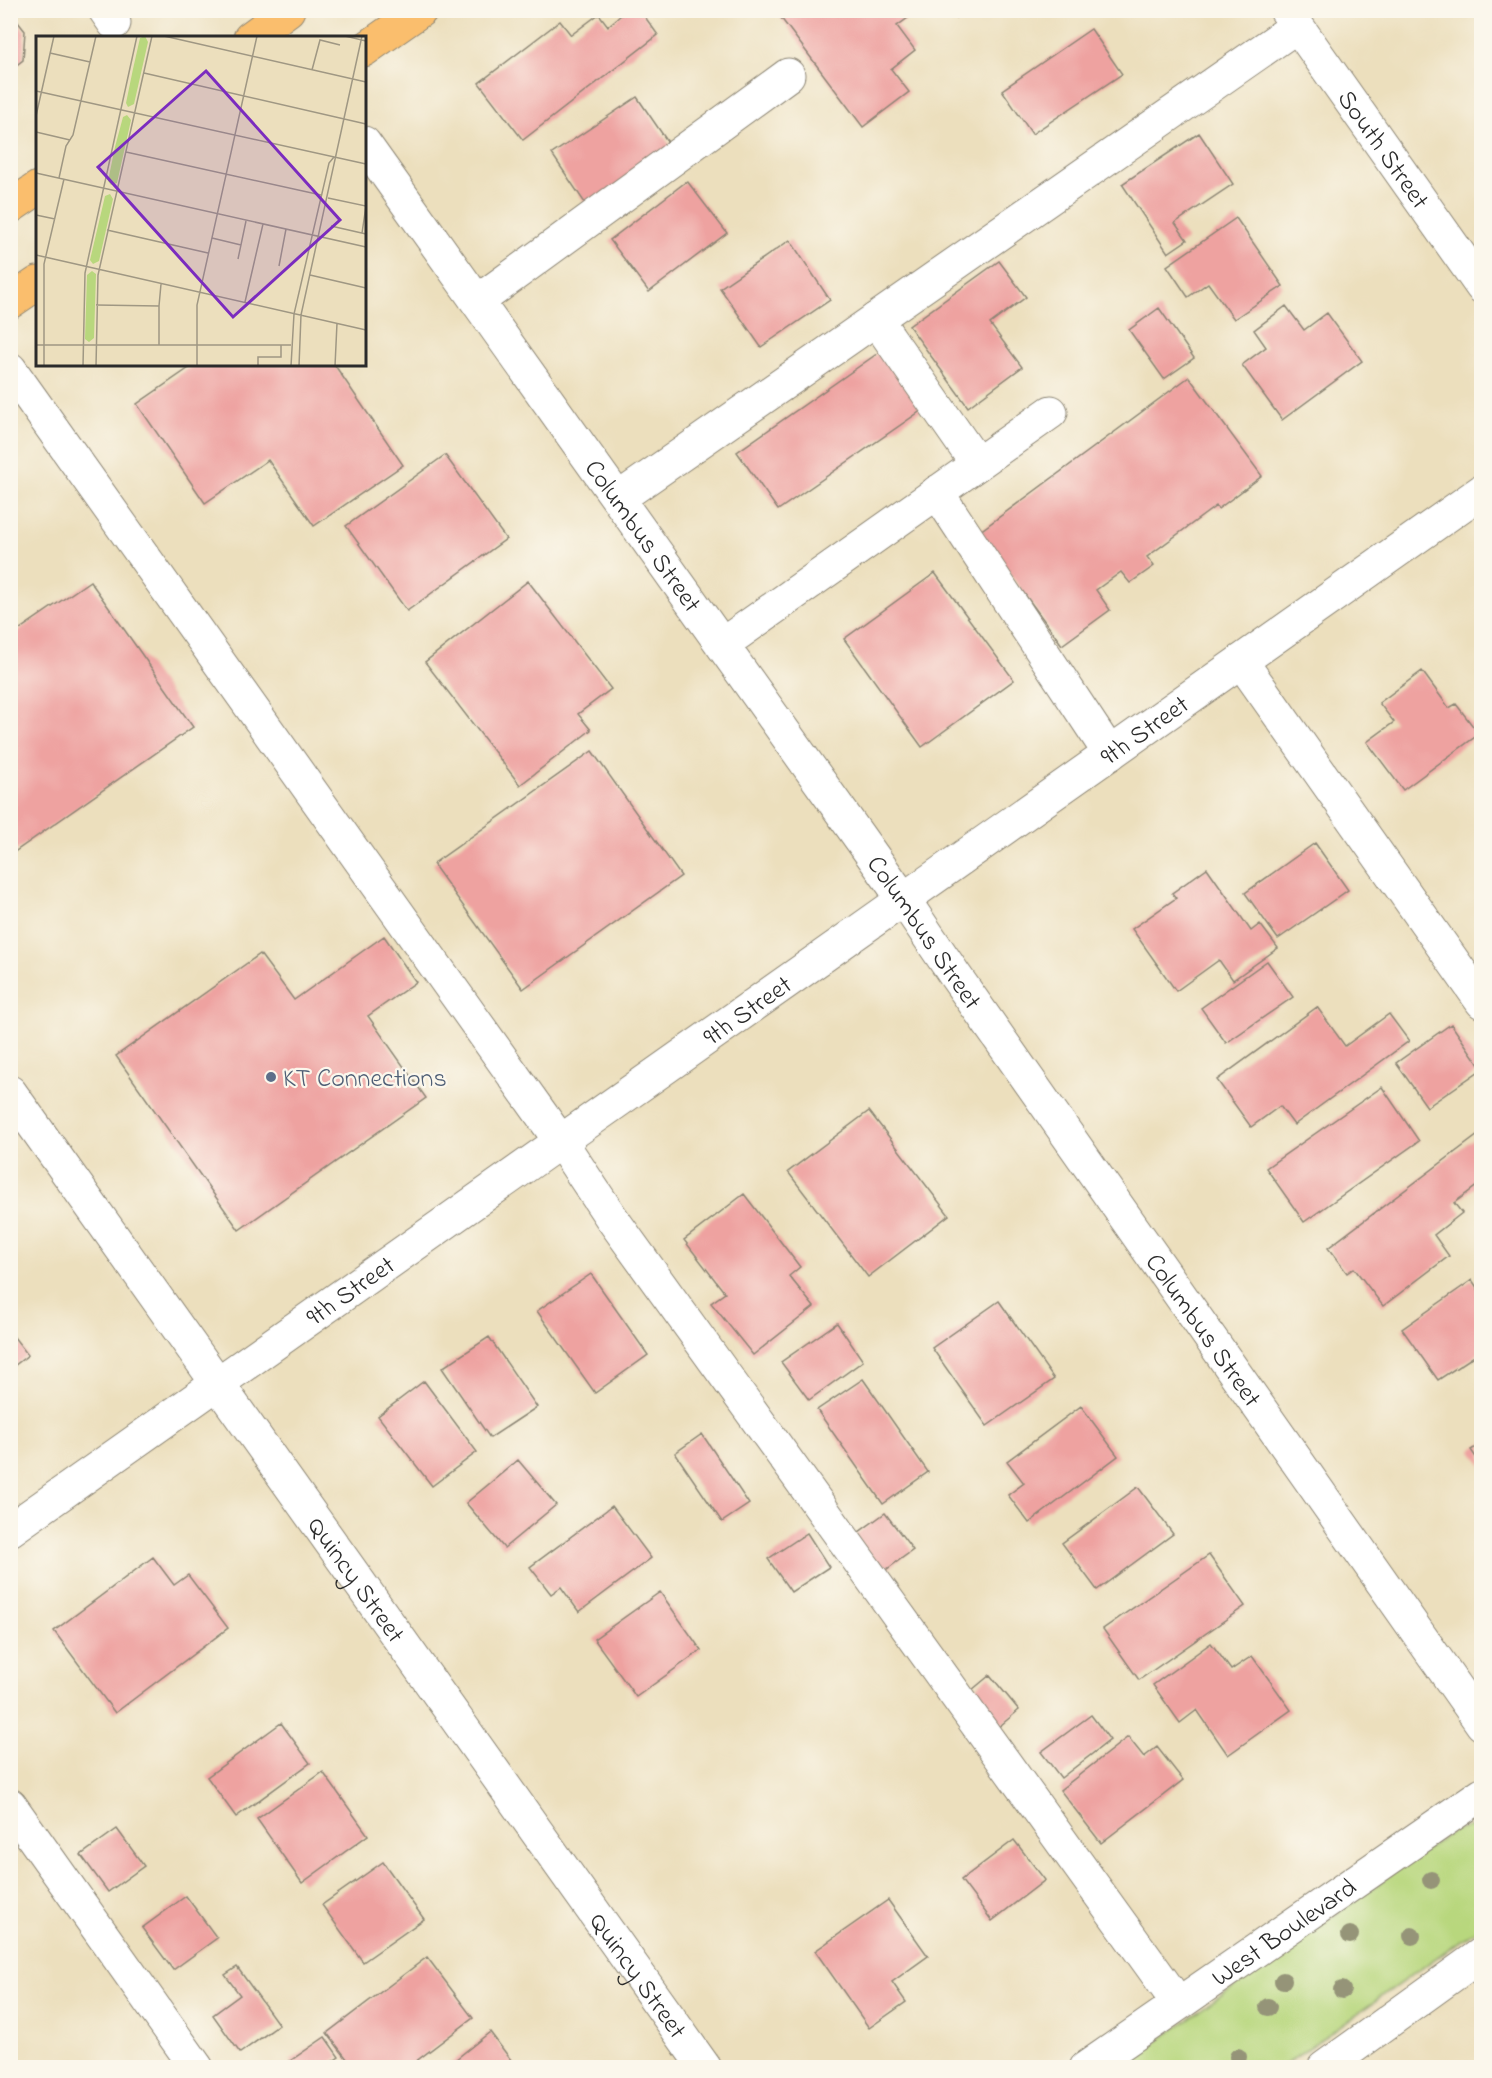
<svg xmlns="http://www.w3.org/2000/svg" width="1492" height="2078" viewBox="0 0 1492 2078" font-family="'Indie Flower',sans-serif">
  <rect width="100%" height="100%" fill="#fbf7ec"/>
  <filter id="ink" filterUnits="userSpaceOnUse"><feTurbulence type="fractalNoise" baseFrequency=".0167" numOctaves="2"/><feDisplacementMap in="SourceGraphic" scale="12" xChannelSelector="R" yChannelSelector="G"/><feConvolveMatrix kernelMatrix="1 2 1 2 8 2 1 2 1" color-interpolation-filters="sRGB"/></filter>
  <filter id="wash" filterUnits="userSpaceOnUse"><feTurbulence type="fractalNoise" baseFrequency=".008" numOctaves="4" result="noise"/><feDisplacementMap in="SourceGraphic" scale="24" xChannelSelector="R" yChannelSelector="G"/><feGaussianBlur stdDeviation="1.35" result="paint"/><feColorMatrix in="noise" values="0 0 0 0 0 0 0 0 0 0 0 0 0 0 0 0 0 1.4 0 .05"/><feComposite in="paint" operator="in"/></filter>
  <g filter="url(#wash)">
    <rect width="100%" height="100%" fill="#ecdfbd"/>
    <path fill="#b8d77d" stroke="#728154" stroke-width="1.5" d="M 1481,1826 L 1481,1926 L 1282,2067 L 1120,2068 L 1454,1830 Z"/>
    <g id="blocks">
      <path fill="#eea2a0" d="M 627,10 L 640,10 L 658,35 L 523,140 L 479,83 L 560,21 L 571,35 L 599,14 L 608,26 Z
        M 775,10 L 919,10 L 897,26 L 915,50 L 891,69 L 909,92 L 863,127 Z
        M 950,10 L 965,10 L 956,18 Z
        M 10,12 L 25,31 L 23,60 L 10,70 Z
        M 1091,29 L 1122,74 L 1032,134 L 1002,90 Z
        M 637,97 L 674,151 L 589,209 L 552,154 Z
        M 1199,133 L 1233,184 L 1175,223 L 1187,240 L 1168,253 L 1122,184 Z
        M 687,181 L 727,233 L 649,292 L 610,240 Z
        M 1236,218 L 1283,286 L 1234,319 L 1208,283 L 1188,297 L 1167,266 Z
        M 790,240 L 830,300 L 761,347 L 720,288 Z
        M 999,261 L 1026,297 L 990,324 L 1022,367 L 968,407 L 909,326 Z
        M 1286,306 L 1304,330 L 1327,313 L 1362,361 L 1282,420 L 1242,365 L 1266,347 L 1254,330 Z
        M 1159,308 L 1194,358 L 1164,379 L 1129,330 Z
        M 881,351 L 922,410 L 778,510 L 737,452 Z
        M 195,364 L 334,364 L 403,465 L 314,526 L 268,460 L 205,503 L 137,404 Z
        M 1189,377 L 1262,476 L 1218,509 L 1216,506 L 1147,557 L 1154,566 L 1130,583 L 1121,572 L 1096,590 L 1110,610 L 1062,645 L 979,532 Z
        M 445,455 L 506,539 L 407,611 L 346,526 Z
        M 935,573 L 1014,680 L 922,747 L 844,639 Z
        M 90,581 L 193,727 L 10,855 L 10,636 Z
        M 528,581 L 611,689 L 578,714 L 591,730 L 520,785 L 425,662 Z
        M 1422,671 L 1449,708 L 1456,704 L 1479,734 L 1403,790 L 1367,742 L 1394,722 L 1379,703 Z
        M 592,751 L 681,876 L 523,989 L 433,864 Z
        M 1315,843 L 1348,890 L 1278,939 L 1245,893 Z
        M 1207,868 L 1251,931 L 1260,924 L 1278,948 L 1233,980 L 1219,960 L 1176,991 L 1132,929 L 1176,898 L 1172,893 Z
        M 384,936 L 416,982 L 368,1016 L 426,1098 L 239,1230 L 116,1056 L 260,954 L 294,1000 Z
        M 1267,961 L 1293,997 L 1226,1043 L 1201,1008 Z
        M 1317,1007 L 1345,1046 L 1389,1014 L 1409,1041 L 1294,1125 L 1280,1106 L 1251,1127 L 1217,1080 Z
        M 1451,1024 L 1482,1069 L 1427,1107 L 1396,1063 Z
        M 1382,1087 L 1419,1141 L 1304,1222 L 1266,1168 Z
        M 869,1111 L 949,1215 L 868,1277 L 788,1172 Z
        M 1482,1132 L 1482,1182 L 1454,1203 L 1462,1213 L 1434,1235 L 1449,1256 L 1383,1306 L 1354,1268 L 1347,1273 L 1328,1248 Z
        M 744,1194 L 800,1267 L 789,1276 L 814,1307 L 753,1355 L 711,1303 L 725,1293 L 684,1240 Z
        M 591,1274 L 648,1355 L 595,1393 L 537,1311 Z
        M 1472,1280 L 1482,1295 L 1482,1351 L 1438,1380 L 1402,1329 Z
        M 999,1301 L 1054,1379 L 987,1426 L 932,1348 Z
        M 837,1323 L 863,1361 L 809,1400 L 781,1362 Z
        M 10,1332 L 28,1355 L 10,1369 Z
        M 489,1337 L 537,1407 L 490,1438 L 442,1368 Z
        M 863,1379 L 928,1472 L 883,1504 L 817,1410 Z
        M 424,1381 L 477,1452 L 432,1486 L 378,1416 Z
        M 1081,1406 L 1118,1456 L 1029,1523 L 1008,1495 L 1024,1483 L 1007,1461 Z
        M 702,1434 L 749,1504 L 722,1522 L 675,1453 Z
        M 1482,1443 L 1482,1466 L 1471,1450 Z
        M 518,1460 L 556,1505 L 504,1548 L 466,1503 Z
        M 1138,1487 L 1173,1534 L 1097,1590 L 1062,1543 Z
        M 612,1506 L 651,1558 L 579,1612 L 561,1587 L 551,1594 L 530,1567 Z
        M 885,1513 L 913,1550 L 883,1572 L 855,1535 Z
        M 807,1533 L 829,1567 L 791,1592 L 768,1559 Z
        M 1209,1555 L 1245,1606 L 1139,1680 L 1103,1629 Z
        M 153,1557 L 174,1585 L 188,1575 L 228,1628 L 115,1713 L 54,1631 Z
        M 660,1592 L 701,1650 L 636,1697 L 594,1639 Z
        M 1211,1643 L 1231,1670 L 1252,1656 L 1291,1710 L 1228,1755 L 1197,1710 L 1180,1723 L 1153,1685 Z
        M 990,1675 L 1019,1710 L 995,1730 L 966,1695 Z
        M 1091,1715 L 1110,1740 L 1061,1778 L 1041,1752 Z
        M 281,1723 L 310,1763 L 236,1817 L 207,1777 Z
        M 1128,1737 L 1144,1757 L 1157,1747 L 1183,1780 L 1101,1843 L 1060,1790 Z
        M 323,1772 L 368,1835 L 302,1883 L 257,1819 Z
        M 117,1829 L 144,1866 L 108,1892 L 81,1855 Z
        M 1014,1840 L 1045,1880 L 992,1921 L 961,1880 Z
        M 383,1862 L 424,1919 L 363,1962 L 322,1905 Z
        M 186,1896 L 217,1938 L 173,1970 L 142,1928 Z
        M 888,1900 L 928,1956 L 892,1982 L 906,2002 L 869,2028 L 815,1951 Z
        M 427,1957 L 473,2018 L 407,2068 L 354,2068 L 327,2033 Z
        M 237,1967 L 279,2025 L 240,2053 L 213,2015 L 240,1995 L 225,1975 Z
        M 490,2032 L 517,2068 L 445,2068 Z
        M 325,2037 L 339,2057 L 323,2068 L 295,2068 L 290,2061 Z"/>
    </g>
  </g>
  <g filter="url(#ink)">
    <use href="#blocks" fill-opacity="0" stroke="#8c8574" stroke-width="1.5"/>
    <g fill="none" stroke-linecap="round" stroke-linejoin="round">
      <g stroke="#8c8574" stroke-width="35">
        <g id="minor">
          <path d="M 105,10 L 114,23"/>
          <path id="s1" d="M 1286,10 L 1482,287"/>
          <path id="s2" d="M 364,143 L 904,900 L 954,974 L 1482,1724"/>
          <path d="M 478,301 L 788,75"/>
          <path d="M 876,319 L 977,464"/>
          <path d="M 10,369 L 561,1142 L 611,1217 L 1178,2003"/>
          <path d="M 937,492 L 1110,754"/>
          <path d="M 619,498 L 1297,26"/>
          <path d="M 723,644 L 1051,412"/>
          <path d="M 1241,661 L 1482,1002"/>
          <path id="s3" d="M 10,1092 L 705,2068"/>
          <path id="s4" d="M 10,1530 L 1482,491"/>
          <path d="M 10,1805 L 197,2068"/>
          <path id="s5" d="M 1086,2068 L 1482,1794"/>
          <path d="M 1324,2068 L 1482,1954"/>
        </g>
      </g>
      <g stroke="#8c8574" stroke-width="35">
        <path id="highway" d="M 250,38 L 288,10
          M 364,50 L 421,10
          M 10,207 L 38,188
          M 10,302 L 38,283"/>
      </g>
      <use href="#minor" stroke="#fff" stroke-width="33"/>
      <use href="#highway" stroke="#fabe6d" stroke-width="33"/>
    </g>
    <g fill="#959478">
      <circle cx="1431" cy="1880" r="9"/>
      <circle cx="1350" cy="1935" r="9"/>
      <circle cx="1412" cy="1936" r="9"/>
      <circle cx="1283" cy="1981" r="9"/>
      <circle cx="1342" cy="1990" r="9"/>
      <circle cx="1268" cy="2007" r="9"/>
      <circle cx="1238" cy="2057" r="9"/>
    </g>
  </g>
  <circle fill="#5c6f8a" stroke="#fbf7ec" stroke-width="2" cx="271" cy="1077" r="6"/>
  <g text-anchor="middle" stroke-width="4.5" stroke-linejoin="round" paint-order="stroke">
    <g font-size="26" fill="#2b2b2b" stroke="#fbf7ec">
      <text dy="9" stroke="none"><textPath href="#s1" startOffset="170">South Street</textPath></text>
      <text dy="9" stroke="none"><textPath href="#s2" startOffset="482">Columbus Street</textPath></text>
      <text dy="9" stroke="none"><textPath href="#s4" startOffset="1388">9th Street</textPath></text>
      <text dy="9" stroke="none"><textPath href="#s2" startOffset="968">Columbus Street</textPath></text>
      <text dy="9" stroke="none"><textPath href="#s4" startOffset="902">9th Street</textPath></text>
      <text dy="9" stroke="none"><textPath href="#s4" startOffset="416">9th Street</textPath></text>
      <text dy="9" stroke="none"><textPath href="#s2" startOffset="1454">Columbus Street</textPath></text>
      <text dy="9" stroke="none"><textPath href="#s3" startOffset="598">Quincy Street</textPath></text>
      <text dy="9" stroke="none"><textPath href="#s5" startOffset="240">West Boulevard</textPath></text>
      <text dy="9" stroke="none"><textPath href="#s3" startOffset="1084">Quincy Street</textPath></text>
    </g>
    <g font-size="26" fill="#4e5e75" stroke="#fbf7ec" text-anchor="start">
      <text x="283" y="1086">KT Connections</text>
    </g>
  </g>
  <g transform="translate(36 36)">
    <rect width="330" height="330" fill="#ecdfbd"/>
    <path d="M 109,0 L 112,6 L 98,68 L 92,71 L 90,67 L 97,33 L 104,2 ZM 91,79 L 95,84 L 81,147 L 75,149 L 72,145 L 79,111 L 87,81 ZM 74,158 L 77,163 L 63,225 L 57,228 L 54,224 L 62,190 L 69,160 ZM 56,235 L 60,238 L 58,302 L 53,306 L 49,303 L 51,239 Z" fill="#b8d77d"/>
    <path fill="none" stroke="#9f9783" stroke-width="1.5" d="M 128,0 L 330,46M 309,0 L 330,5M 14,17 L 54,26M 276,34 L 284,4 L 304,9M 108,37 L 330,88M 0,55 L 330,128M 0,80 L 18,0M 0,96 L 34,104M 90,116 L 285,159M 0,137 L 330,211M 23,142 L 30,110 L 37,99 L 60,0M 292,162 L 330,170 L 326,197M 0,179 L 19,183M 295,190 L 330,198M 71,194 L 172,217M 176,202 L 205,209M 0,219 L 330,294M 202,223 L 210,185M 243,230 L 250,193M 274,239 L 330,252M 209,266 L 227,188M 60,269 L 123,270 L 125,248M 123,270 L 123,309M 0,309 L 255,309M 8,330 L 8,228 L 28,143M 47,330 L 49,237 L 101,0M 60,330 L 62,239 L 116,0M 161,330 L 161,269 L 221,0M 222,330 L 222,321 L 245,321 L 245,309M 255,330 L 258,278 L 293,127 L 298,121M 263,330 L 265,279 L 326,0M 299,330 L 301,287"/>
    <path fill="#7b2cbf" fill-opacity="0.15" stroke="#7b2cbf" stroke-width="3" d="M 170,35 L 304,184 L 197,281 L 62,131 Z"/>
    <rect width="330" height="330" fill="none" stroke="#2b2b2b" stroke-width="3"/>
  </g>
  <rect width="1492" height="2078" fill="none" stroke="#fbf7ec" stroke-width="36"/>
</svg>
